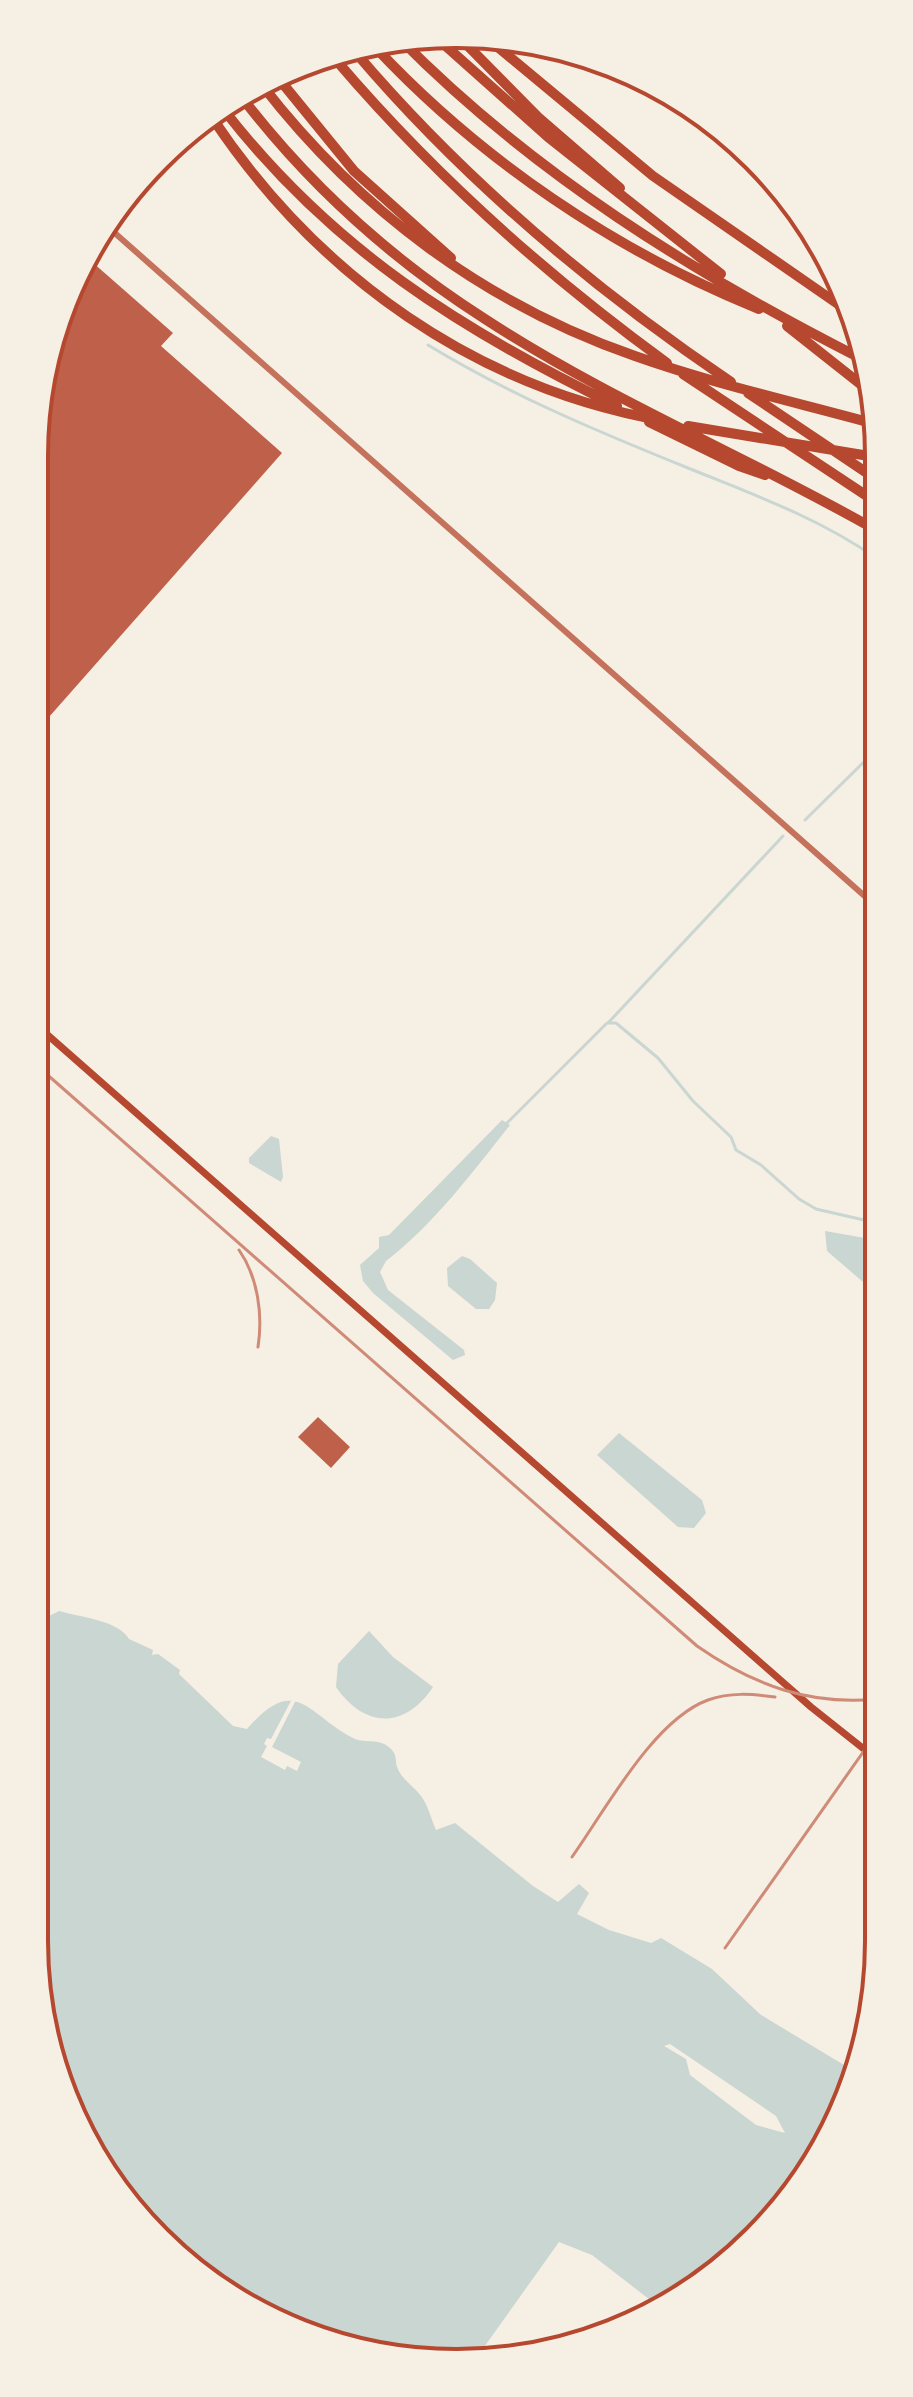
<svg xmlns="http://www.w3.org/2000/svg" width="913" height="2397" viewBox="0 0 913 2397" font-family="'Space Grotesk',sans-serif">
  <rect width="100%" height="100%" fill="#f6efe4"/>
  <path fill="#c9d6d2" d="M 502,1120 L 510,1125 C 472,1173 434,1224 386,1261 L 380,1272 L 388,1290 L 464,1350 L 465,1355 L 453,1360 L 373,1293 L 363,1281 L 360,1265 L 379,1248 L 379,1237 L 389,1235 Z
    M 271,1136 L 279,1139 L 283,1177 L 281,1182 L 249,1163 L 249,1158 Z
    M 825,1231 L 865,1238 L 877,1250 L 877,1294 L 827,1251 Z
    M 462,1256 L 470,1259 L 497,1283 L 495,1300 L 489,1309 L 476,1309 L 448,1286 L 447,1268 Z
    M 619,1433 L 702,1500 L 706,1513 L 694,1528 L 678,1527 L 597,1455 Z
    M 43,1604 L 42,1613 L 49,1616 L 59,1611 C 79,1617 118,1620 129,1639 L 153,1650 L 152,1655 L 158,1654 L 180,1670 L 179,1674 L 233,1726 L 247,1729 C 296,1672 308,1715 353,1738 C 367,1745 379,1736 392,1750 C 397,1756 395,1760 397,1767 C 401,1779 414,1786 421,1796 C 428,1805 431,1819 436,1830 L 455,1823 L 533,1886 L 558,1902 L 579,1884 L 589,1893 L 577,1914 L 609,1930 L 651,1943 L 661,1938 L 712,1969 L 761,2015 L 854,2071 L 792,2197 L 691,2292 L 658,2306 L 592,2255 L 559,2242 L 477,2357 L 425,2359 L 263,2312 L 240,2302 L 139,2219 L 57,2077 L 34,1940 L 34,1607 Z
    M 369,1631 L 393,1657 L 433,1687 C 405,1729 365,1729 336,1687 L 338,1664 Z"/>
  <path fill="#f6efe4" d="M 293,1697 L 297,1698 L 272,1747 L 301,1762 L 297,1771 L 287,1766 L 285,1770 L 261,1757 L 267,1746 L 264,1744 L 267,1738 L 271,1739 Z
    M 670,2044 L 776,2116 L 785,2133 L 756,2125 L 690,2075 L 686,2059 L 664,2046 Z"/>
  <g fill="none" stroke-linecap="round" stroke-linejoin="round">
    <path stroke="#c9d6d2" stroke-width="3" d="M 428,345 C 510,395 599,432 688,468 C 752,494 819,518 876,558
      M 805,820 L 876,750
      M 608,1023 L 783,836
      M 506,1124 L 607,1023 L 616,1023 L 658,1058 L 693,1101 L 731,1137 L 736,1150 L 761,1165 L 799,1199 L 816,1209 L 877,1223
      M 872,1402 L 878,1396"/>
  </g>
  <path fill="#bf614a" d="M 91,261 L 173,333 L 161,346 L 282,453 L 34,734 L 34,456 L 49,347 Z
    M 318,1417 L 350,1447 L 331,1468 L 298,1437 Z"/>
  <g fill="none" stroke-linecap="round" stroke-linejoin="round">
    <path stroke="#c5725c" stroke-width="6" d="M 108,227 L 877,907"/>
    <path stroke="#b5482f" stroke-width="7" d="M 34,1023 L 811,1707 L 879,1761"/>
    <path stroke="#b5482f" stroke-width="10" d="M 399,38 C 532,173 694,274 862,359
      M 439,40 L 548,137 L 721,274
      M 464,42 L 538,117 L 620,188
      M 494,44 L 653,176 L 848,311
      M 375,47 C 481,160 615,251 759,309
      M 356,53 C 465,181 592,288 731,382
      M 336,60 C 434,175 545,274 667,363
      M 279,79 L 354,171 L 451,258
      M 262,85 C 359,210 485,304 635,356 C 714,384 795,402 875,424
      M 240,95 C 308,184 391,259 485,319 C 609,400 748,457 876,530
      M 224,110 C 332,249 461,330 617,406
      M 213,119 C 319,277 476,388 664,421
      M 787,326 L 873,394
      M 683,374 L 876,502
      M 748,393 L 876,479
      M 649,422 L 739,466 L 765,475
      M 688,426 L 875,457"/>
    <path stroke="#cf8b77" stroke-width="3" d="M 34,1063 L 697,1646 C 753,1685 810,1706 878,1699
      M 239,1250 C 258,1277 263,1315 258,1347
      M 572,1857 C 605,1811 653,1720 708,1700 C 730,1692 752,1694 775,1697
      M 725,1948 L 878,1731"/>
  </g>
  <path d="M0 0H913V2397H0ZM456 48H457A408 408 0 0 1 865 456V1941A408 408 0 0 1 457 2349H456A408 408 0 0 1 48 1941V456A408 408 0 0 1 456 48Z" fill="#f6efe4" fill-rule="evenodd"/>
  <path fill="none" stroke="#b5482f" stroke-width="4" d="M456 48H457A408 408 0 0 1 865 456V1941A408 408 0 0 1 457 2349H456A408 408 0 0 1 48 1941V456A408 408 0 0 1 456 48Z"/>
</svg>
